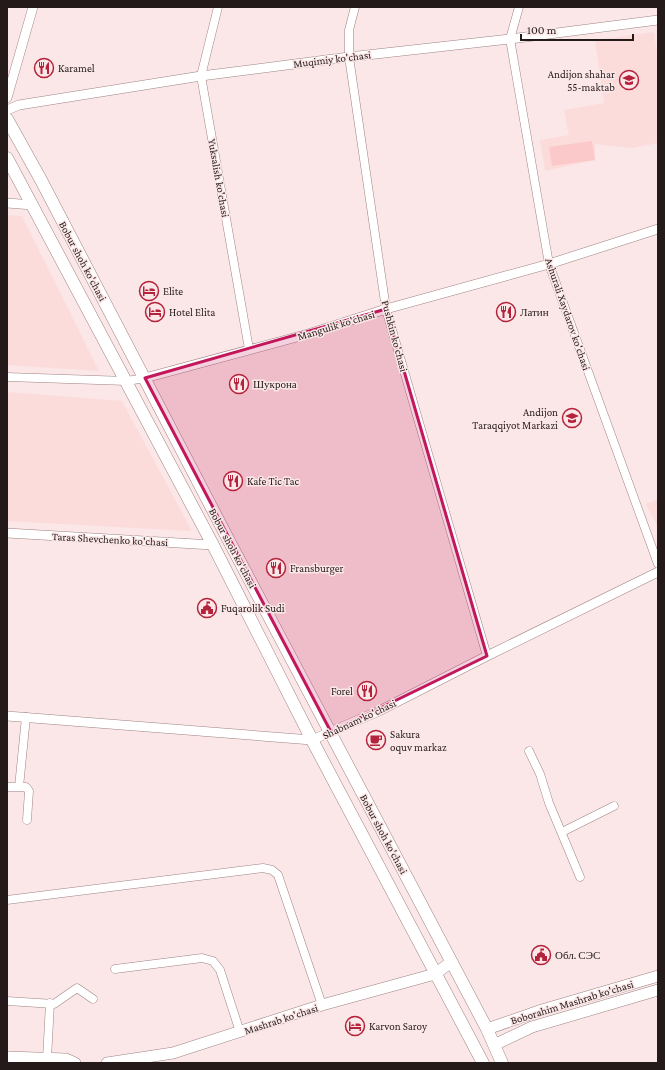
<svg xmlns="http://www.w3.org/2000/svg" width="665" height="1070" viewBox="0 0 665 1070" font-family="'Crimson Pro',serif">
  <rect width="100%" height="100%" fill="#fbe7e7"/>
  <path fill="#fcdbdb" d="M 654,32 L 658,58 L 658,143 L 631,148 L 595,144 L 595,160 L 545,171 L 540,140 L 569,135 L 564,110 L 604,103 L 595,40 Z
    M 7,215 L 22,216 L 99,371 L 7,365 Z
    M 7,392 L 122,401 L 192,531 L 7,521 Z
    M 658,499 L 658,528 L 646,504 Z"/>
  <path fill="#fcc9ca" d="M 592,141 L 595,160 L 552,166 L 549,147 Z"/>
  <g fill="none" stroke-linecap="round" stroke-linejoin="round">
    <g stroke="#9f8383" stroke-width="9">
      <path id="minor" d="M 218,7 L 201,76 L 249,349
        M 355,7 L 349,30 L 349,57 L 386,309 L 487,656
        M 519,7 L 510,39 L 549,264 L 658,564
        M 7,377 L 127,381 L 145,378
        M 26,717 L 19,787 L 26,787 L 29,791 L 27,820
        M 529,751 L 540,774 L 549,803 L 580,877
        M 7,787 L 19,787
        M 562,832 L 614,806
        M 7,900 L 263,868 L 272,870 L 278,875 L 322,1005
        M 115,969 L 202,958 L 213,961 L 220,970 L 240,1032
        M 7,1001 L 54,1004 L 77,988 L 93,999
        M 47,1059 L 50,1003"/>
    </g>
    <g stroke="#9f8383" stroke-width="10">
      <path id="tertiary" d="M 7,98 L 33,7
        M 7,110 L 19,105 L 201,76 L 349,57 L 510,39 L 658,20
        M 7,203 L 33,205
        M 145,378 L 308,334 L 386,309 L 549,264 L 658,229
        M 7,533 L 213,545
        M 7,716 L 312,740 L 379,711 L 487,656 L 658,572"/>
    </g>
    <g stroke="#9f8383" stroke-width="12">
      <path id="secondary" d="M 487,1029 L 542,1010 L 658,976
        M 494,1045 L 532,1027 L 658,990
        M 7,1057 L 66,1059 L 75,1063
        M 107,1063 L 173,1053 L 322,1005 L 435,974 L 451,962"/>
    </g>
    <g stroke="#9f8383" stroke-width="13">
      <path id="primary" d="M 7,119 L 41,180 L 227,537 L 487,1029 L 502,1063
        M 7,158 L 213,545 L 312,740 L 483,1063"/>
    </g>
    <use href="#minor" stroke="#fff" stroke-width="8"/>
    <use href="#tertiary" stroke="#fff" stroke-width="9"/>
    <use href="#secondary" stroke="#fff" stroke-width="11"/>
    <use href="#primary" stroke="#fff" stroke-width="12"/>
  </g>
  <path fill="#c2185b" fill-opacity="0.2" stroke="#c2185b" stroke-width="3" stroke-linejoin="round" d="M 386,309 L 487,656 L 331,732 L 145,378 Z"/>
  <defs>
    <g id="restaurant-ring" transform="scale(1)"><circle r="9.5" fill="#fbe7e7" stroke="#b4223c" stroke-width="1.5"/><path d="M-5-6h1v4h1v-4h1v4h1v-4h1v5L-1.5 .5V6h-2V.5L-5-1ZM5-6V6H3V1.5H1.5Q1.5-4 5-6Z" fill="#b4223c"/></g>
    <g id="school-ring" transform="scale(1)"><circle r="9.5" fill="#fbe7e7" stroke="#b4223c" stroke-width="1.5"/><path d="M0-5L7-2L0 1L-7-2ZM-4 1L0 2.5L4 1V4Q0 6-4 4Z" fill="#b4223c"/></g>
    <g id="hotel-ring" transform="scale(1)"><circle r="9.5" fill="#fbe7e7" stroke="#b4223c" stroke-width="1.5"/><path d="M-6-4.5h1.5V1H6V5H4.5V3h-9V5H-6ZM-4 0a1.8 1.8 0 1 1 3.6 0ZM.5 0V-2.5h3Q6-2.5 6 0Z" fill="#b4223c"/></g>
    <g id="civic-ring" transform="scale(1)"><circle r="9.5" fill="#fbe7e7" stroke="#b4223c" stroke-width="1.5"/><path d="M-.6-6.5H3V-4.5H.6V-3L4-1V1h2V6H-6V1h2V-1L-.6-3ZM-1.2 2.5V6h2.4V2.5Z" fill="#b4223c"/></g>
    <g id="cafe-ring" transform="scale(1)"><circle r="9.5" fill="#fbe7e7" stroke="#b4223c" stroke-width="1.5"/><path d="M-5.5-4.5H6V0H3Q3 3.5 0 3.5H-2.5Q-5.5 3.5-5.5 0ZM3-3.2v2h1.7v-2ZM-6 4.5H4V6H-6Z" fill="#b4223c"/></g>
  </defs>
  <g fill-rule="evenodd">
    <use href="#restaurant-ring" x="44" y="68"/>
    <use href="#school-ring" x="629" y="80"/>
    <use href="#hotel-ring" x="149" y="291"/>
    <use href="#hotel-ring" x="155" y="312"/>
    <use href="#restaurant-ring" x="506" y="312"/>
    <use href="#restaurant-ring" x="239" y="384"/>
    <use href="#school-ring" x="572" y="418"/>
    <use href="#restaurant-ring" x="233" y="481"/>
    <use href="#restaurant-ring" x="276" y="568"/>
    <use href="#civic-ring" x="207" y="608"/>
    <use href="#restaurant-ring" x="367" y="691"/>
    <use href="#cafe-ring" x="376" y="740"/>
    <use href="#civic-ring" x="541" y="955"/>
    <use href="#hotel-ring" x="355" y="1026"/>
  </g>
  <g text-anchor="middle" stroke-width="3" stroke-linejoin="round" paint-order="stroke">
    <g font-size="11" fill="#251a1a" stroke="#fbe7e7">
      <text transform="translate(332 59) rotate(-7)" y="4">Muqimiy ko'chasi</text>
      <text transform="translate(219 178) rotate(80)" y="4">Yuksalish ko'chasi</text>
      <text transform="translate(83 261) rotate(62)" y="4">Bobur shoh ko'chasi</text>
      <text transform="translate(568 314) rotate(71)" y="4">Ashurali Xaydarov ko'chasi</text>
      <text transform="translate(336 325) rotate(-17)" y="4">Mangulik ko'chasi</text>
      <text transform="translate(395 336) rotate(75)" y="4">Pushkin ko'chasi</text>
      <text transform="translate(110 539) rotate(3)" y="4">Taras Shevchenko ko'chasi</text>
      <text transform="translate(233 548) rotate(62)" y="4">Bobur shoh ko'chasi</text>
      <text transform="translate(359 719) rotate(-25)" y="4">Shabnam ko'chasi</text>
      <text transform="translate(384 834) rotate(62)" y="4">Bobur shoh ko'chasi</text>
      <text transform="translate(572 1002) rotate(-17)" y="4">Boborahim Mashrab ko'chasi</text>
      <text transform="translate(281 1019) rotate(-18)" y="4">Mashrab ko'chasi</text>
    </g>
    <g font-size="11" fill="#251a1a" stroke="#fbe7e7" text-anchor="start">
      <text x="58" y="72">Karamel</text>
      <text x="615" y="78" text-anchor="end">Andijon shahar<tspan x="615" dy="13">55-maktab</tspan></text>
      <text x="163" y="295">Elite</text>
      <text x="169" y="316">Hotel Elita</text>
      <text x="520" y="316">Латин</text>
      <text x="253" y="388">Шукрона</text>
      <text x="558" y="416" text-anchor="end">Andijon<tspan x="558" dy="13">Taraqqiyot Markazi</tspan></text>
      <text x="247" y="485">Kafe Tic Tac</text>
      <text x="290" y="572">Fransburger</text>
      <text x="221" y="612">Fuqarolik Sudi</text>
      <text x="353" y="695" text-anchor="end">Forel</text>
      <text x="390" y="738">Sakura<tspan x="390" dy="13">oquv markaz</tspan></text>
      <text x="555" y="959">Обл. СЭС</text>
      <text x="369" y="1030">Karvon Saroy</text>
    </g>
  </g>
  <rect width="665" height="1070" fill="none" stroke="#251a1a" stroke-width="16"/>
  <path d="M521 34v6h112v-6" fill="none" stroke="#251a1a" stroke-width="2"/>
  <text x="527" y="34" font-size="12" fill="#251a1a" stroke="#fbe7e7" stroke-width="3" paint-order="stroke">100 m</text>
</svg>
